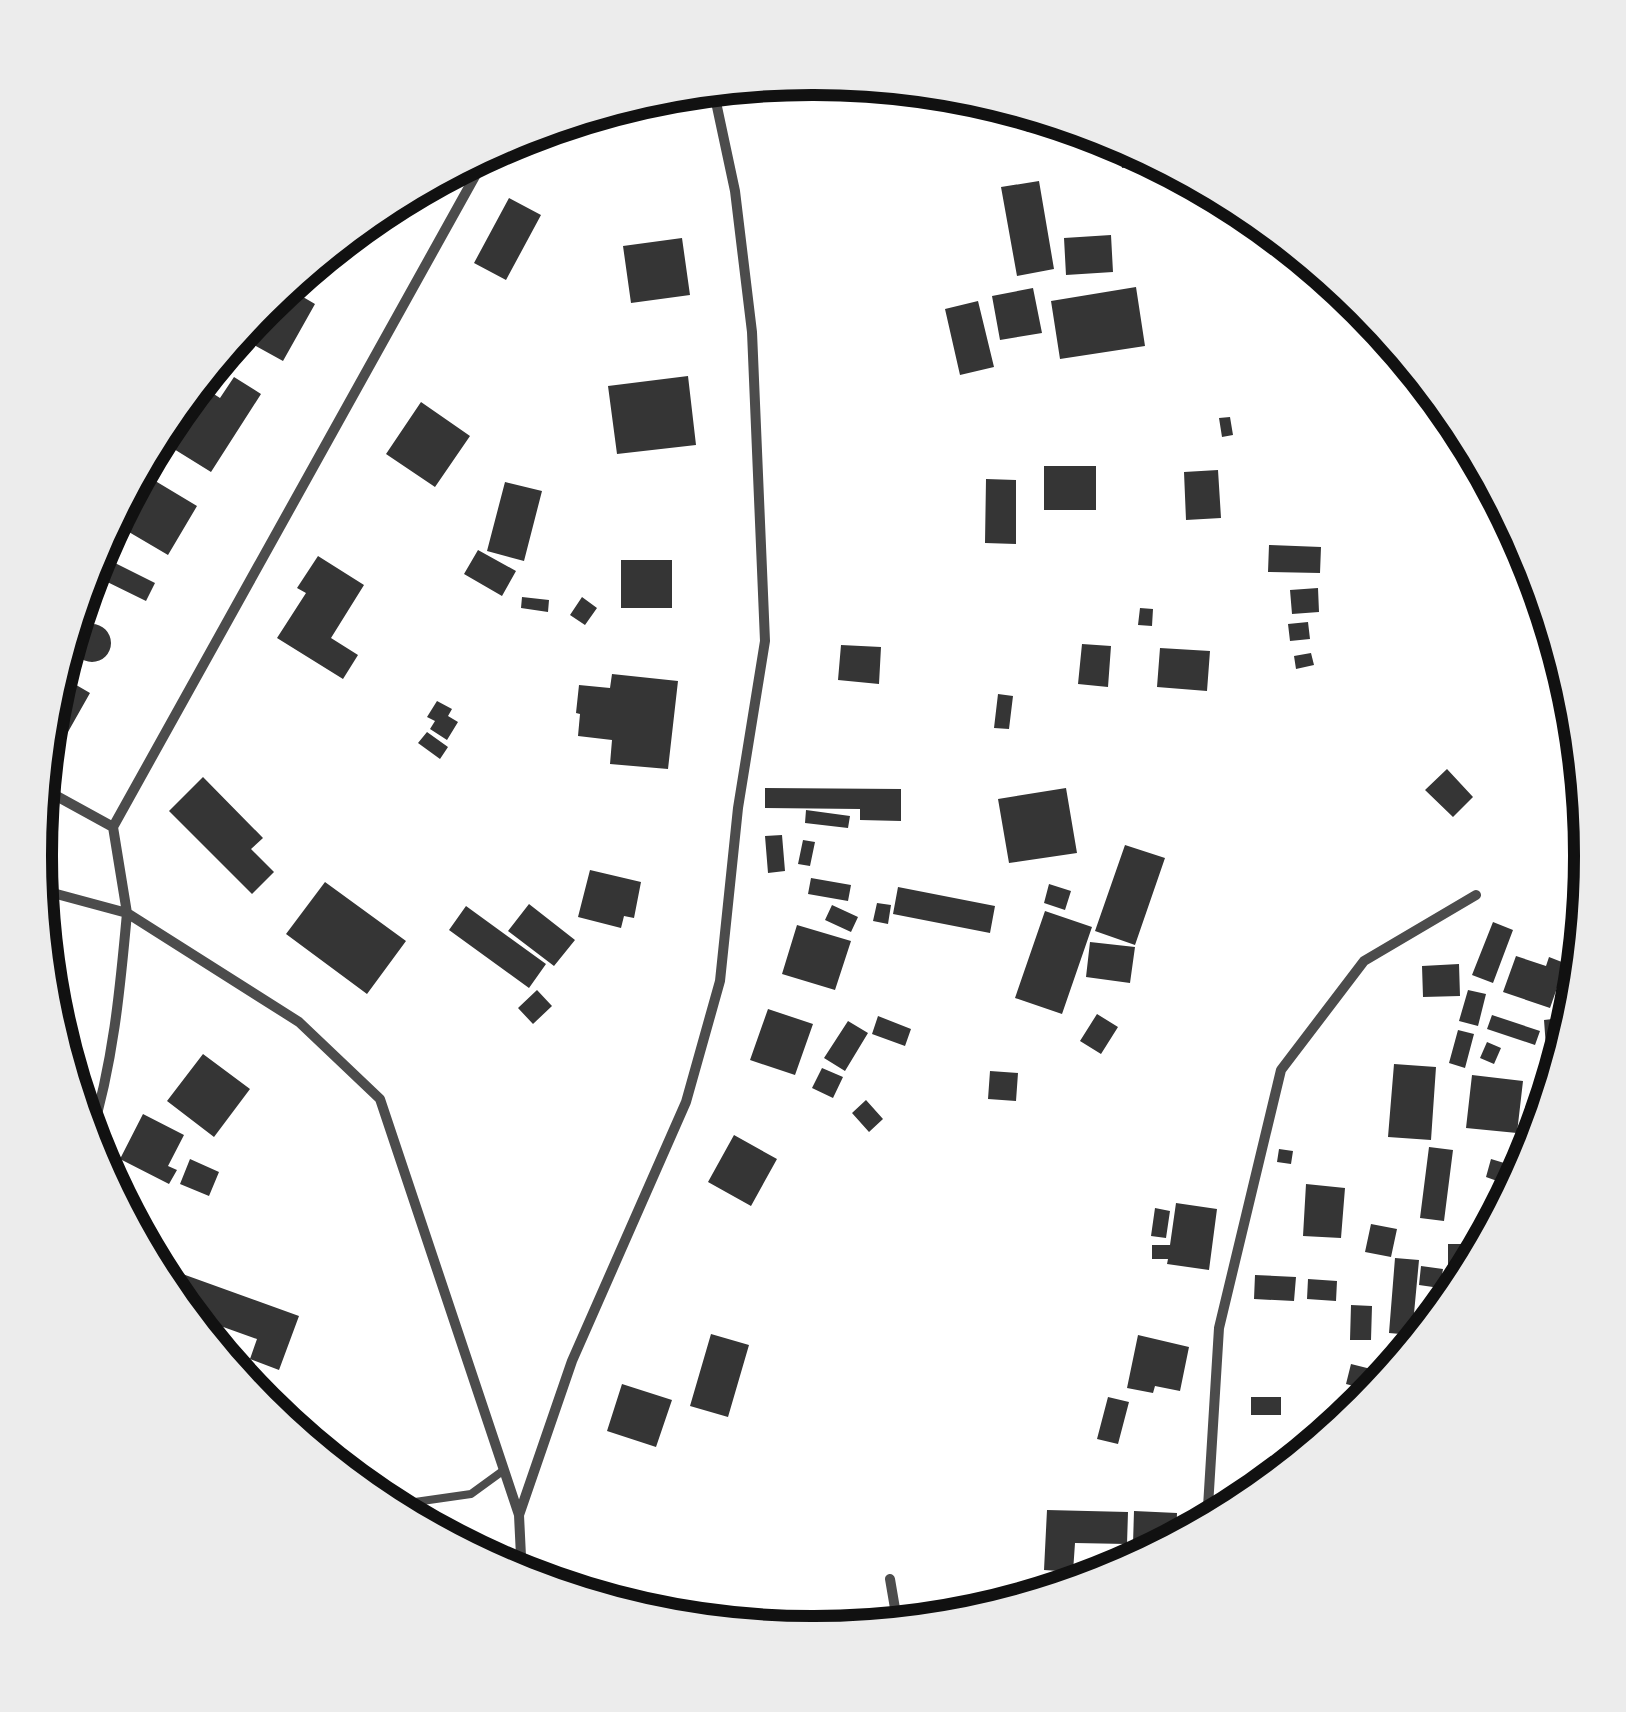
<svg xmlns="http://www.w3.org/2000/svg" width="1626" height="1712" viewBox="0 0 1626 1712" font-family="'DM Sans',sans-serif">
  <rect width="100%" height="100%" fill="#fff"/>
  <path fill="#353535" d="M 1018,109 L 1026,112 L 1056,121 L 1027,132 Z
    M 1118,141 L 1147,157 L 1148,164 L 1122,168 Z
    M 1039,181 L 1054,269 L 1017,276 L 1001,187 Z
    M 509,198 L 541,215 L 506,280 L 474,263 Z
    M 1111,235 L 1113,272 L 1066,275 L 1064,238 Z
    M 682,238 L 690,295 L 631,303 L 623,246 Z
    M 286,287 L 315,304 L 283,361 L 238,336 L 263,305 Z
    M 1136,287 L 1145,346 L 1060,359 L 1051,301 Z
    M 1033,288 L 1042,333 L 1000,340 L 992,296 Z
    M 978,301 L 994,367 L 960,375 L 945,309 Z
    M 688,376 L 696,445 L 617,454 L 608,386 Z
    M 234,377 L 261,394 L 211,472 L 161,441 L 182,408 L 191,414 L 206,389 L 220,398 Z
    M 421,402 L 470,436 L 435,487 L 386,454 Z
    M 1230,417 L 1233,435 L 1222,437 L 1219,418 Z
    M 1044,466 L 1096,466 L 1096,510 L 1044,510 Z
    M 1218,470 L 1221,518 L 1186,520 L 1184,472 Z
    M 147,476 L 197,506 L 168,555 L 117,525 Z
    M 986,479 L 1016,480 L 1016,544 L 985,543 Z
    M 505,482 L 542,491 L 524,561 L 487,551 Z
    M 1269,545 L 1321,547 L 1320,573 L 1268,572 Z
    M 478,550 L 516,571 L 502,596 L 464,574 Z
    M 101,556 L 155,583 L 146,601 L 91,574 Z
    M 318,556 L 364,585 L 331,638 L 358,655 L 343,679 L 277,638 L 306,593 L 297,588 Z
    M 621,560 L 672,560 L 672,608 L 621,608 Z
    M 1318,588 L 1319,612 L 1292,614 L 1290,590 Z
    M 522,597 L 549,600 L 548,612 L 521,608 Z
    M 582,597 L 597,608 L 585,625 L 570,615 Z
    M 1140,608 L 1153,609 L 1152,626 L 1138,625 Z
    M 1308,622 L 1310,639 L 1290,641 L 1288,624 Z
    M73 643a19 19 0 1 1 38 0a19 19 0 1 1-38 0Z
    M 1082,644 L 1111,646 L 1108,687 L 1078,684 Z
    M 841,645 L 881,647 L 879,684 L 838,680 Z
    M 1160,648 L 1210,651 L 1207,691 L 1157,687 Z
    M 1311,653 L 1314,665 L 1296,669 L 1294,656 Z
    M 612,674 L 678,681 L 668,769 L 610,764 L 612,740 L 578,736 L 580,714 L 576,713 L 579,685 L 610,688 Z
    M 59,675 L 90,693 L 64,739 L 47,730 L 50,704 Z
    M 998,694 L 1013,696 L 1009,729 L 994,728 Z
    M 437,701 L 452,709 L 448,716 L 458,722 L 447,740 L 430,729 L 435,721 L 427,717 Z
    M 427,732 L 448,747 L 440,759 L 418,743 Z
    M 1447,769 L 1473,797 L 1453,817 L 1425,790 Z
    M 203,777 L 263,838 L 251,849 L 274,872 L 252,894 L 169,811 Z
    M 765,788 L 901,789 L 901,821 L 860,820 L 860,809 L 765,808 Z
    M 1066,788 L 1077,853 L 1009,863 L 998,799 Z
    M 806,810 L 850,816 L 848,828 L 805,823 Z
    M 782,835 L 785,871 L 768,873 L 765,836 Z
    M 803,840 L 815,842 L 810,866 L 798,864 Z
    M 1125,845 L 1165,858 L 1135,945 L 1095,931 Z
    M 590,870 L 641,882 L 634,918 L 624,916 L 621,928 L 578,917 Z
    M 811,878 L 851,885 L 848,901 L 808,894 Z
    M 325,882 L 406,941 L 367,994 L 286,934 Z
    M 1049,884 L 1071,891 L 1065,910 L 1044,903 Z
    M 898,887 L 995,906 L 990,933 L 893,914 Z
    M 877,903 L 891,905 L 888,924 L 873,921 Z
    M 529,904 L 575,940 L 554,966 L 508,931 Z
    M 832,905 L 858,917 L 851,932 L 825,920 Z
    M 466,906 L 546,964 L 529,988 L 449,930 Z
    M 1045,911 L 1092,927 L 1062,1014 L 1015,998 Z
    M 1493,922 L 1513,930 L 1493,983 L 1472,975 Z
    M 797,925 L 851,941 L 835,990 L 782,974 Z
    M 1090,942 L 1135,947 L 1130,983 L 1086,977 Z
    M 1516,956 L 1546,966 L 1549,957 L 1572,966 L 1563,990 L 1557,988 L 1550,1008 L 1503,992 Z
    M 1459,964 L 1460,996 L 1423,997 L 1422,966 Z
    M 537,990 L 552,1006 L 533,1024 L 518,1008 Z
    M 1468,990 L 1486,994 L 1478,1026 L 1459,1021 Z
    M 768,1009 L 813,1024 L 795,1075 L 750,1060 Z
    M 1097,1014 L 1118,1027 L 1101,1054 L 1080,1041 Z
    M 1492,1015 L 1540,1031 L 1535,1045 L 1487,1029 Z
    M 878,1016 L 911,1029 L 905,1046 L 872,1034 Z
    M 1561,1018 L 1563,1046 L 1546,1047 L 1544,1020 Z
    M 848,1021 L 868,1033 L 845,1071 L 824,1058 Z
    M 1458,1030 L 1474,1034 L 1465,1068 L 1449,1063 Z
    M 1487,1042 L 1501,1048 L 1494,1064 L 1480,1058 Z
    M 203,1054 L 250,1089 L 214,1137 L 167,1101 Z
    M 1394,1064 L 1436,1067 L 1431,1140 L 1388,1137 Z
    M 822,1068 L 843,1077 L 833,1098 L 812,1088 Z
    M 990,1071 L 1018,1073 L 1016,1101 L 988,1099 Z
    M 1472,1075 L 1523,1081 L 1517,1133 L 1466,1128 Z
    M 866,1100 L 883,1119 L 869,1132 L 852,1113 Z
    M 143,1114 L 184,1135 L 168,1166 L 177,1170 L 169,1184 L 120,1159 Z
    M 734,1135 L 777,1159 L 751,1206 L 708,1182 Z
    M 1429,1147 L 1453,1150 L 1444,1221 L 1420,1218 Z
    M 1279,1149 L 1293,1151 L 1291,1164 L 1277,1162 Z
    M 190,1159 L 219,1172 L 209,1196 L 180,1184 Z
    M 1491,1159 L 1524,1169 L 1514,1187 L 1486,1177 Z
    M 1306,1184 L 1345,1188 L 1341,1238 L 1303,1236 Z
    M 1176,1203 L 1217,1209 L 1209,1270 L 1167,1264 L 1168,1259 L 1152,1259 L 1152,1245 L 1170,1245 Z
    M 1155,1208 L 1170,1211 L 1166,1238 L 1151,1236 Z
    M 1371,1224 L 1397,1229 L 1391,1257 L 1365,1252 Z
    M 1448,1244 L 1474,1244 L 1474,1262 L 1468,1272 L 1448,1272 Z
    M 1395,1258 L 1419,1260 L 1412,1335 L 1389,1333 Z
    M 152,1263 L 299,1316 L 279,1370 L 250,1359 L 257,1339 L 187,1314 L 166,1288 Z
    M 1421,1266 L 1443,1269 L 1440,1288 L 1419,1285 Z
    M 1255,1275 L 1296,1277 L 1294,1301 L 1254,1299 Z
    M 1308,1279 L 1337,1281 L 1336,1301 L 1307,1299 Z
    M 1351,1305 L 1372,1306 L 1371,1340 L 1350,1340 Z
    M 711,1334 L 749,1345 L 728,1417 L 690,1406 Z
    M 1138,1335 L 1189,1347 L 1180,1391 L 1155,1386 L 1153,1393 L 1127,1388 Z
    M 1391,1351 L 1407,1352 L 1388,1376 Z
    M 1351,1364 L 1379,1371 L 1373,1391 L 1346,1384 Z
    M 622,1384 L 672,1400 L 656,1447 L 607,1431 Z
    M 1347,1394 L 1372,1395 L 1364,1405 L 1346,1404 Z
    M 1108,1397 L 1129,1402 L 1118,1444 L 1097,1439 Z
    M 1251,1397 L 1281,1397 L 1281,1415 L 1251,1415 Z
    M 1047,1510 L 1128,1512 L 1127,1544 L 1075,1543 L 1073,1572 L 1044,1570 Z
    M 1134,1511 L 1177,1513 L 1176,1540 L 1165,1546 L 1133,1544 Z"/>
  <g fill="none" stroke-linecap="round" stroke-linejoin="round">
    <path stroke="#4c4c4c" stroke-width="8" d="M 387,1506 L 471,1494 L 504,1470"/>
    <path stroke="#4c4c4c" stroke-width="10" d="M 42,788 L 113,827 L 127,913 L 299,1022 L 380,1099 L 519,1515 L 522,1577
      M 113,827 L 489,151
      M 38,889 L 127,913 C 120,991 113,1064 90,1139
      M 519,1515 L 572,1361 L 686,1102 L 720,981 L 738,808 L 765,641 L 752,332 L 735,191 L 713,88
      M 1207,1523 L 1219,1328 L 1281,1070 L 1364,961 L 1476,895
      M 890,1579 L 898,1626"/>
  </g>
  <path d="M0 0H1626V1712H0ZM812 95H814A760 760 0 0 1 1574 855V856A760 760 0 0 1 814 1616H812A760 760 0 0 1 52 856V855A760 760 0 0 1 812 95Z" fill="#ececec" fill-rule="evenodd"/>
  <path fill="none" stroke="#111" stroke-width="12" d="M812 95H814A760 760 0 0 1 1574 855V856A760 760 0 0 1 814 1616H812A760 760 0 0 1 52 856V855A760 760 0 0 1 812 95Z"/>
</svg>
